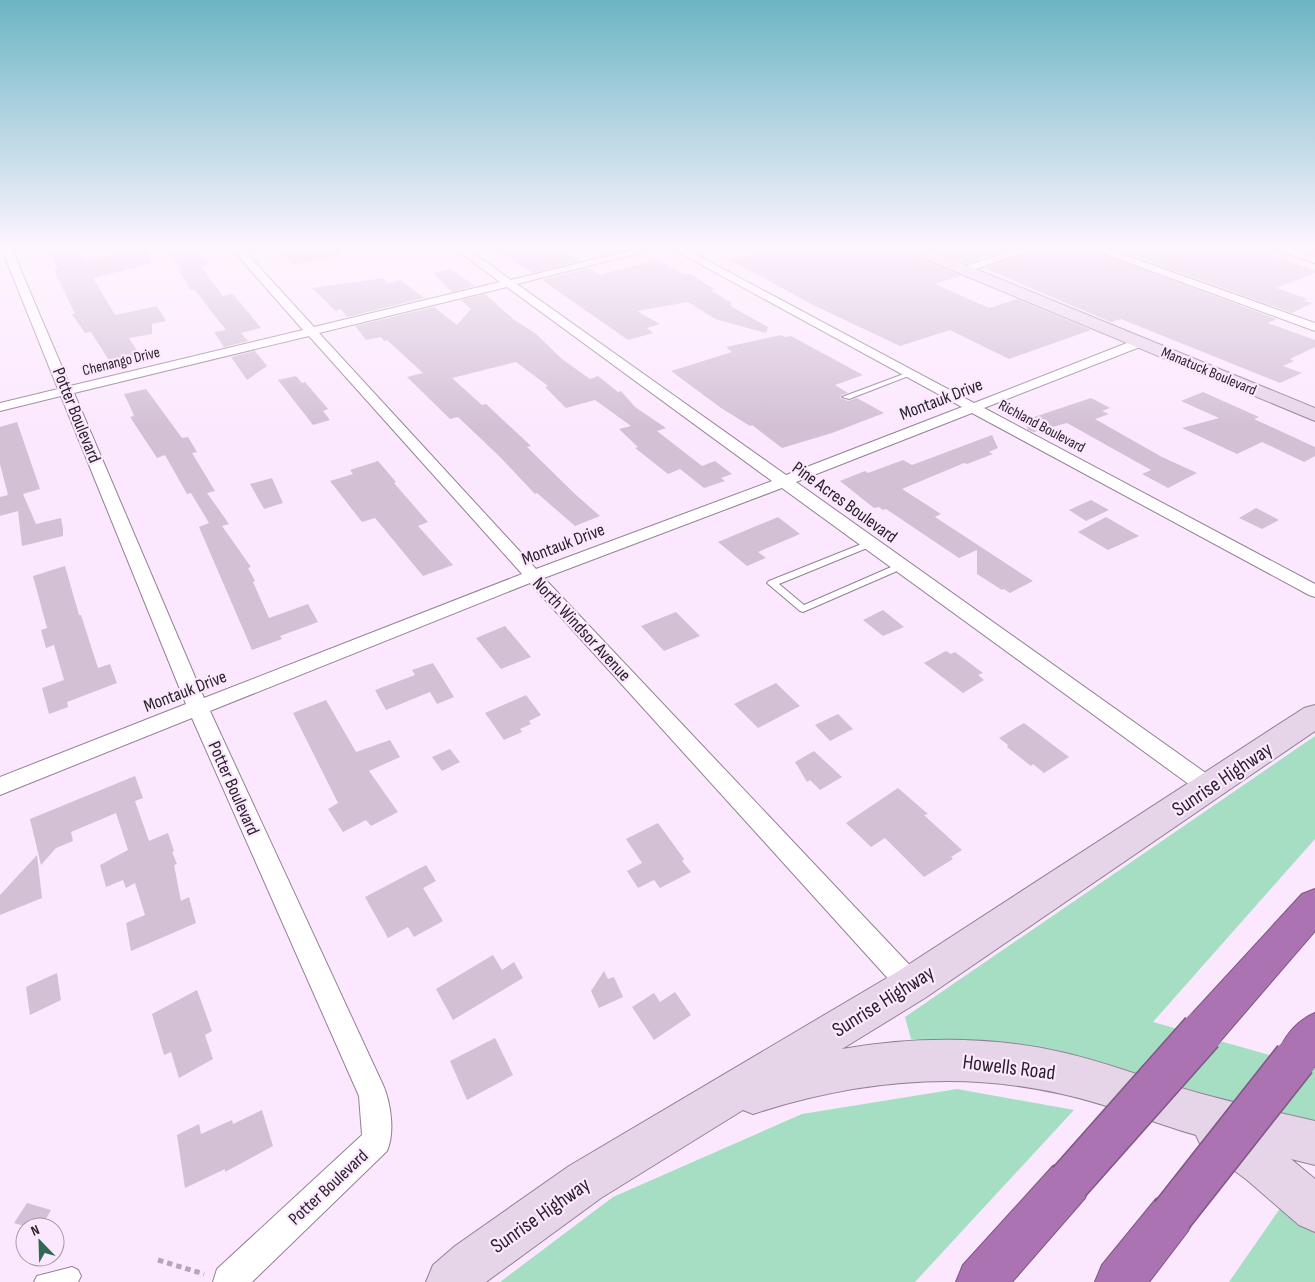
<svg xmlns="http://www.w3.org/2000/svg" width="1315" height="1282" viewBox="0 0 1315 1282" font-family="'Sofia Sans Condensed',sans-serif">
  <rect width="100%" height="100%" fill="#fce8fe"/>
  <path fill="#a5dec3" d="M 1315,736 L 1315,839 L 1153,1022 L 1315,1068 L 1315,1124 L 1065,1055 L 973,1041 L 911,1039 L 905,1017 Z
    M 957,1089 L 1074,1110 L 915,1282 L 500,1282 L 613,1197 L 802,1114 Z
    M 1290,1194 L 1315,1222 L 1315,1282 L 1229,1282 Z"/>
  <path fill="#d3c0d5" d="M 75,247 L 84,260 L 147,250 L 150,264 L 93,278 L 115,315 L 157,306 L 166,321 L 152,324 L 152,334 L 129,338 L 140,355 L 110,362 L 91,332 L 85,333 L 72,314 L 75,314 L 54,270 L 58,269 L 49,252 Z
    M 166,247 L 192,247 L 210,264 L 201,266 L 223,296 L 233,294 L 261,328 L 241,333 L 248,341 L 224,347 L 214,332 L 226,330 L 194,289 L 191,290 L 179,271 L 182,270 Z
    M 277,247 L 340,247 L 340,255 L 292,265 Z
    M 493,247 L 558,247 L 579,261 L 533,273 Z
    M 847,247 L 899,247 L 902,252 L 961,276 L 935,284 L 989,308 L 1017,299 L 1091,330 L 1009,359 L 950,330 L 900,346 L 813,305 L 730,260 L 784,248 L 797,255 L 811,251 L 819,255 Z
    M 928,247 L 1016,247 L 967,263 Z
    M 1042,247 L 1084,247 L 1277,319 L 1268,323 L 1315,340 L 1315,347 L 1290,359 L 1294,361 L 1283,366 L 1302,373 L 1280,383 L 1121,319 L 1111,322 L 986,269 L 981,269 Z
    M 1109,247 L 1245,247 L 1315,270 L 1315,273 L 1276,288 L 1308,299 L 1304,301 L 1312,303 L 1292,313 Z
    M 654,260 L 659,260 L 683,274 L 691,274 L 714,289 L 710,290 L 732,303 L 730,304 L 732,307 L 768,327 L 766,333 L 715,319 L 688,302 L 637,311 L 660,324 L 647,328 L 653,333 L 628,340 L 542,280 L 589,268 L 599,275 Z
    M 451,269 L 475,286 L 452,292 L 433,273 Z
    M 384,278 L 387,283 L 401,280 L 424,298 L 347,317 L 341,309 L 336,311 L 312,288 Z
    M 485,294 L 513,319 L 535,333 L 562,359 L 590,379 L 598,376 L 618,392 L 621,391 L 635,407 L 666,428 L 657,431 L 702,466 L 715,461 L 732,474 L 721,478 L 725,481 L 704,488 L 680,469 L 668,474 L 635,448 L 638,447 L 619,429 L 631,426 L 595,400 L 566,408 L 545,387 L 548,386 L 516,362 L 452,378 L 482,405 L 486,404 L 531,446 L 527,447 L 576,495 L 600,516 L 575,526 L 537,493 L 535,494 L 499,456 L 458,417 L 450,419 L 407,377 L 423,373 L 387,340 L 384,341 L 381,337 L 366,340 L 355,326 L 434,307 L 457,325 L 471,309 L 461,300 Z
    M 781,335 L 785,337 L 791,336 L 863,375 L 835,385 L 848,393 L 841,395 L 840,398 L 848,401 L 857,398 L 884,413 L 832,433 L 782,448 L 752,425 L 750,426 L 721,408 L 671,371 L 732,352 L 726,347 Z
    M 255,351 L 267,366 L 247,380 L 231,357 Z
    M 296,376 L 302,383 L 305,382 L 328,409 L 323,411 L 330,420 L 313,425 L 278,380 Z
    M 146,389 L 182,438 L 188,437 L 197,452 L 192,453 L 215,491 L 207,493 L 229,524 L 222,526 L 251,567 L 248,568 L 255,581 L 253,582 L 269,618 L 308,604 L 318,622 L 280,636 L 282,639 L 252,650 L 199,527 L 209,523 L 191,493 L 187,494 L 165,455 L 157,458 L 130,417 L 134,416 L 133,413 L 124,394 Z
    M 1203,392 L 1259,417 L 1254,419 L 1315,447 L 1315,456 L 1304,462 L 1262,442 L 1237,454 L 1182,428 L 1219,418 L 1181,401 Z
    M 1091,398 L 1110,408 L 1102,411 L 1109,414 L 1095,419 L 1162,457 L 1197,473 L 1168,488 L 1142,474 L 1151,470 L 1067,423 L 1034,432 L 1028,430 L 1025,420 Z
    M 17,422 L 40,489 L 23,494 L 36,524 L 61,518 L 63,529 L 63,536 L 22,546 L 18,511 L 0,516 L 0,497 L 8,495 L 0,464 L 0,427 Z
    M 992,435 L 998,448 L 989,452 L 993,454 L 967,464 L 964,463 L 902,489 L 941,514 L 935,517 L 1033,581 L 1010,593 L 1004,589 L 1002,590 L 977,574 L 977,550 L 959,558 L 886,509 L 883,510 L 879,507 L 874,508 L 840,481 L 865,471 L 868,473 L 903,460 L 912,465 Z
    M 378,461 L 396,482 L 394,483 L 428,522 L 418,526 L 453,565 L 423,576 L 375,518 L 362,522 L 330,481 L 353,474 L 350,470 Z
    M 272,478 L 283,503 L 264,509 L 250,484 Z
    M 1091,500 L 1109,510 L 1086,521 L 1069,510 Z
    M 1256,508 L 1279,520 L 1262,529 L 1239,518 Z
    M 778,517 L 800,534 L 758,552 L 766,558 L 747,566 L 718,542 Z
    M 1106,517 L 1139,536 L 1108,550 L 1078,532 Z
    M 65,566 L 79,615 L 81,615 L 98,668 L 110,664 L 117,683 L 67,702 L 68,707 L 49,714 L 42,688 L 64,680 L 54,645 L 46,648 L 41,630 L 47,628 L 33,576 Z
    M 883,610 L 904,627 L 883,636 L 863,620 Z
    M 676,612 L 700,636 L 664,651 L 641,626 Z
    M 505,626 L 531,657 L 501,669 L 476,638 Z
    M 946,651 L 951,654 L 955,652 L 983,673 L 978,675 L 984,680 L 963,693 L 924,663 Z
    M 433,663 L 454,697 L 437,704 L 430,692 L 386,710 L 375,690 L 415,675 L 412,670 Z
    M 776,683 L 800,706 L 758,728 L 734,704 Z
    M 526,695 L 541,715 L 529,721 L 531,724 L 520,729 L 522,732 L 504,740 L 485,713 Z
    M 326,700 L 356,752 L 390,740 L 400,757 L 369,771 L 398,812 L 371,826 L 366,820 L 343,832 L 328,809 L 338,803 L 293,713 Z
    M 838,714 L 853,729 L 830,741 L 815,725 Z
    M 1024,723 L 1069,757 L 1044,773 L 1033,764 L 1031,766 L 1007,747 L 1008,745 L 999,738 Z
    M 450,749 L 460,762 L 442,771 L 432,757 Z
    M 814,751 L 842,777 L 820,790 L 810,780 L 807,782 L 795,762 Z
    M 135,776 L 143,798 L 135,801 L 149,841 L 168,833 L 174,851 L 172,852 L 177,864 L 174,865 L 181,901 L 189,897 L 196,923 L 131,951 L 126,923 L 145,915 L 135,883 L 126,888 L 123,880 L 106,887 L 100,865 L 128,850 L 116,813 L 71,832 L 73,841 L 56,848 L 41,865 L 30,819 Z
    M 898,788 L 928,814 L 924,815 L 962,850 L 951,857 L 953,859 L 924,877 L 885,838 L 871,847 L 846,823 Z
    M 658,823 L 684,859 L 682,861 L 691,872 L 660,888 L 654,880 L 638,888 L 627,871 L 642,863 L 626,839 Z
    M 37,855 L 42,898 L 0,915 L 0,895 Z
    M 426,865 L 436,881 L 423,888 L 443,921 L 414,937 L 408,927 L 388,938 L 365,897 Z
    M 493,955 L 502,970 L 514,962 L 523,978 L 453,1020 L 436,989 Z
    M 604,971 L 608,979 L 614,977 L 623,997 L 599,1008 L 591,991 Z
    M 57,973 L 61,1000 L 30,1015 L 26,987 Z
    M 197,990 L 212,1031 L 205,1035 L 213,1059 L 179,1078 L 171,1052 L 164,1055 L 152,1014 Z
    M 675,992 L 691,1015 L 654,1040 L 632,1007 L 654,993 L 660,1002 Z
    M 495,1038 L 513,1075 L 467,1100 L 450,1061 Z
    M 262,1110 L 273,1146 L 225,1172 L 225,1169 L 185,1188 L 177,1135 L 199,1124 L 201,1134 L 232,1120 L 233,1124 Z
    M 27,1203 L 51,1210 L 41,1227 L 27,1227 L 14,1223 Z"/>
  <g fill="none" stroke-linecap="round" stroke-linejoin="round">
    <g stroke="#928194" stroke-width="2">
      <path id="lane" d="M 909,372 L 912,374 L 911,375 L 849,399 L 842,397 Z
        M 869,541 L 873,544 L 872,546 L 779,584 L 804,605 L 898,564 L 904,564 L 906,566 L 904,568 L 803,612 L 800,611 L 767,583 L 769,581 Z
        M 72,1267 L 78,1270 L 81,1276 L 78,1282 L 34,1282 L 37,1276 Z"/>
    </g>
    <g stroke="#928194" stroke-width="2">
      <path id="street" d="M 1,247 L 11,247 L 70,386 L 303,330 L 230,247 L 241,247 L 314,327 L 500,282 L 453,247 L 465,247 L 511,280 L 644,247 L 663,247 L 517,284 L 786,475 L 962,407 L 669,247 L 682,247 L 974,403 L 1137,339 L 1145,339 L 1147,342 L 1145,345 L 984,408 L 1315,584 L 1315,597 L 1309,595 L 972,413 L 796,482 L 1217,781 L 1220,787 L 1217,793 L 1209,796 L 1201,793 L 782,488 L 544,578 L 920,976 L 924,985 L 920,994 L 911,997 L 902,994 L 530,583 L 210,711 L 383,1085 C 391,1103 395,1133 387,1151 L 252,1282 L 213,1282 L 217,1269 L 362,1135 L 359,1096 L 192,718 L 0,795 L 0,777 L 186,704 L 61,396 L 0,411 L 0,403 L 58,389 ZM 507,287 L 772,481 L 536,569 L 319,333 ZM 309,336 L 522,574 L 204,698 L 74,393 Z
        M 1023,247 L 1040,247 L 967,272 L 963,273 L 958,270 L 959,268 Z
        M 1086,247 L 1102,247 L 1315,323 L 1315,331 Z
        M 1268,247 L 1285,247 L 1315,257 L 1315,263 Z"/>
    </g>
    <g stroke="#928194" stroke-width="2">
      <path id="secondary" d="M 901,247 L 922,247 L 1315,408 L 1315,421 L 903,250 Z
        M 1315,705 L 1315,731 L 925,998 L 842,1049 C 915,1036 993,1036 1065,1053 C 1104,1062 1140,1076 1178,1087 C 1223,1101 1269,1110 1315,1121 L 1315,1165 L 1291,1159 L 1315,1179 L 1315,1232 L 1299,1225 L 1247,1180 L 1201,1146 L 1196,1135 C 1151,1122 1108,1104 1062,1094 C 958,1070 854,1081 753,1114 L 743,1110 L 601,1198 L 486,1282 L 426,1282 L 433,1265 L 455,1246 L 569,1166 L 897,972 L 1304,708 Z"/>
    </g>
    <g stroke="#7e5783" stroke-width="2">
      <path id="highway" d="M 1315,889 L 1315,931 L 1216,1046 L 1202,1052 L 1188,1046 L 1182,1032 L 1188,1018 L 1302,894 Z
        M 1315,1013 L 1315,1066 L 1309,1073 L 1295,1079 L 1281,1073 L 1275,1059 C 1283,1039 1294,1022 1315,1013 Z
        M 1069,1160 L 1085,1166 L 1091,1182 L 1085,1198 L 1012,1282 L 956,1282 L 963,1265 L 1053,1166 Z
        M 1172,1192 L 1188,1199 L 1195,1215 L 1188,1231 L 1149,1282 L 1095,1282 L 1102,1265 L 1156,1199 Z"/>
    </g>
    <path stroke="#b5a5b6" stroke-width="5" stroke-dasharray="5.5 4" stroke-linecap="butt" d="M 158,1260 L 204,1274"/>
    <use href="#lane" fill="#fff" fill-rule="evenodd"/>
    <use href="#street" fill="#fff" fill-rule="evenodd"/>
    <use href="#secondary" fill="#e6d5e8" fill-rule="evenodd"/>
    <use href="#highway" fill="#ac73b3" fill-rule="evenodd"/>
    <g stroke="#7e5783" stroke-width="45" stroke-linecap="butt">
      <path id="highway-bridge" d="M 1069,1182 L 1202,1032
        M 1172,1215 L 1295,1059"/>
    </g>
    <use href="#highway-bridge" stroke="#ac73b3" stroke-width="42"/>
  </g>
  <linearGradient id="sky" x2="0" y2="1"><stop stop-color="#6cb5c4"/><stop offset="0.58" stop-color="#fef5ff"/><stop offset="1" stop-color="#fef5ff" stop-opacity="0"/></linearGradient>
  <rect width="1315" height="427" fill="url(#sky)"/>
  <g text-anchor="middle" stroke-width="4.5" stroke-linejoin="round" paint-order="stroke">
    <g font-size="15" fill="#29222a" stroke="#fce8fe">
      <text transform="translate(121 361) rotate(-14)" y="5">Chenango Drive</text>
      <text transform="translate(1209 371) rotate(23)" y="5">Manatuck Boulevard</text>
      <text transform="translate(1042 426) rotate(28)" y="5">Richland Boulevard</text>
    </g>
    <g font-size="18" fill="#29222a" stroke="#fce8fe">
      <text transform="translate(941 399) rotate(-21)" y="6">Montauk Drive</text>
      <text transform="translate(77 415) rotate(68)" y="6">Potter Boulevard</text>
      <text transform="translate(845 502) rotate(36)" y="6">Pine Acres Boulevard</text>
      <text transform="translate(563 544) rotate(-21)" y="6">Montauk Drive</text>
      <text transform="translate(582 629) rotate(47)" y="6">North Windsor Avenue</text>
      <text transform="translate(185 691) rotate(-21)" y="6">Montauk Drive</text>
      <text transform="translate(234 788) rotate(66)" y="6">Potter Boulevard</text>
      <text transform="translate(328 1187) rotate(-43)" y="6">Potter Boulevard</text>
    </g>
    <g font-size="21" fill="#29222a" stroke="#fce8fe">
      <text transform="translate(1222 779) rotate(-34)" y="7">Sunrise Highway</text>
      <text transform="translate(883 1001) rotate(-32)" y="7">Sunrise Highway</text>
      <text transform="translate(1009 1067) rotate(7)" y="7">Howells Road</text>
      <text transform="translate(540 1215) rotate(-35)" y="7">Sunrise Highway</text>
    </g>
  </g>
  <g transform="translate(40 1242) rotate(337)"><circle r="24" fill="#fce8fe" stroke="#a899a9"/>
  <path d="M0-4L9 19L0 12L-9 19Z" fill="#316a52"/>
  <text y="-8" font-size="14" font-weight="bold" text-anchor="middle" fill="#29222a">N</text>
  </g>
</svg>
